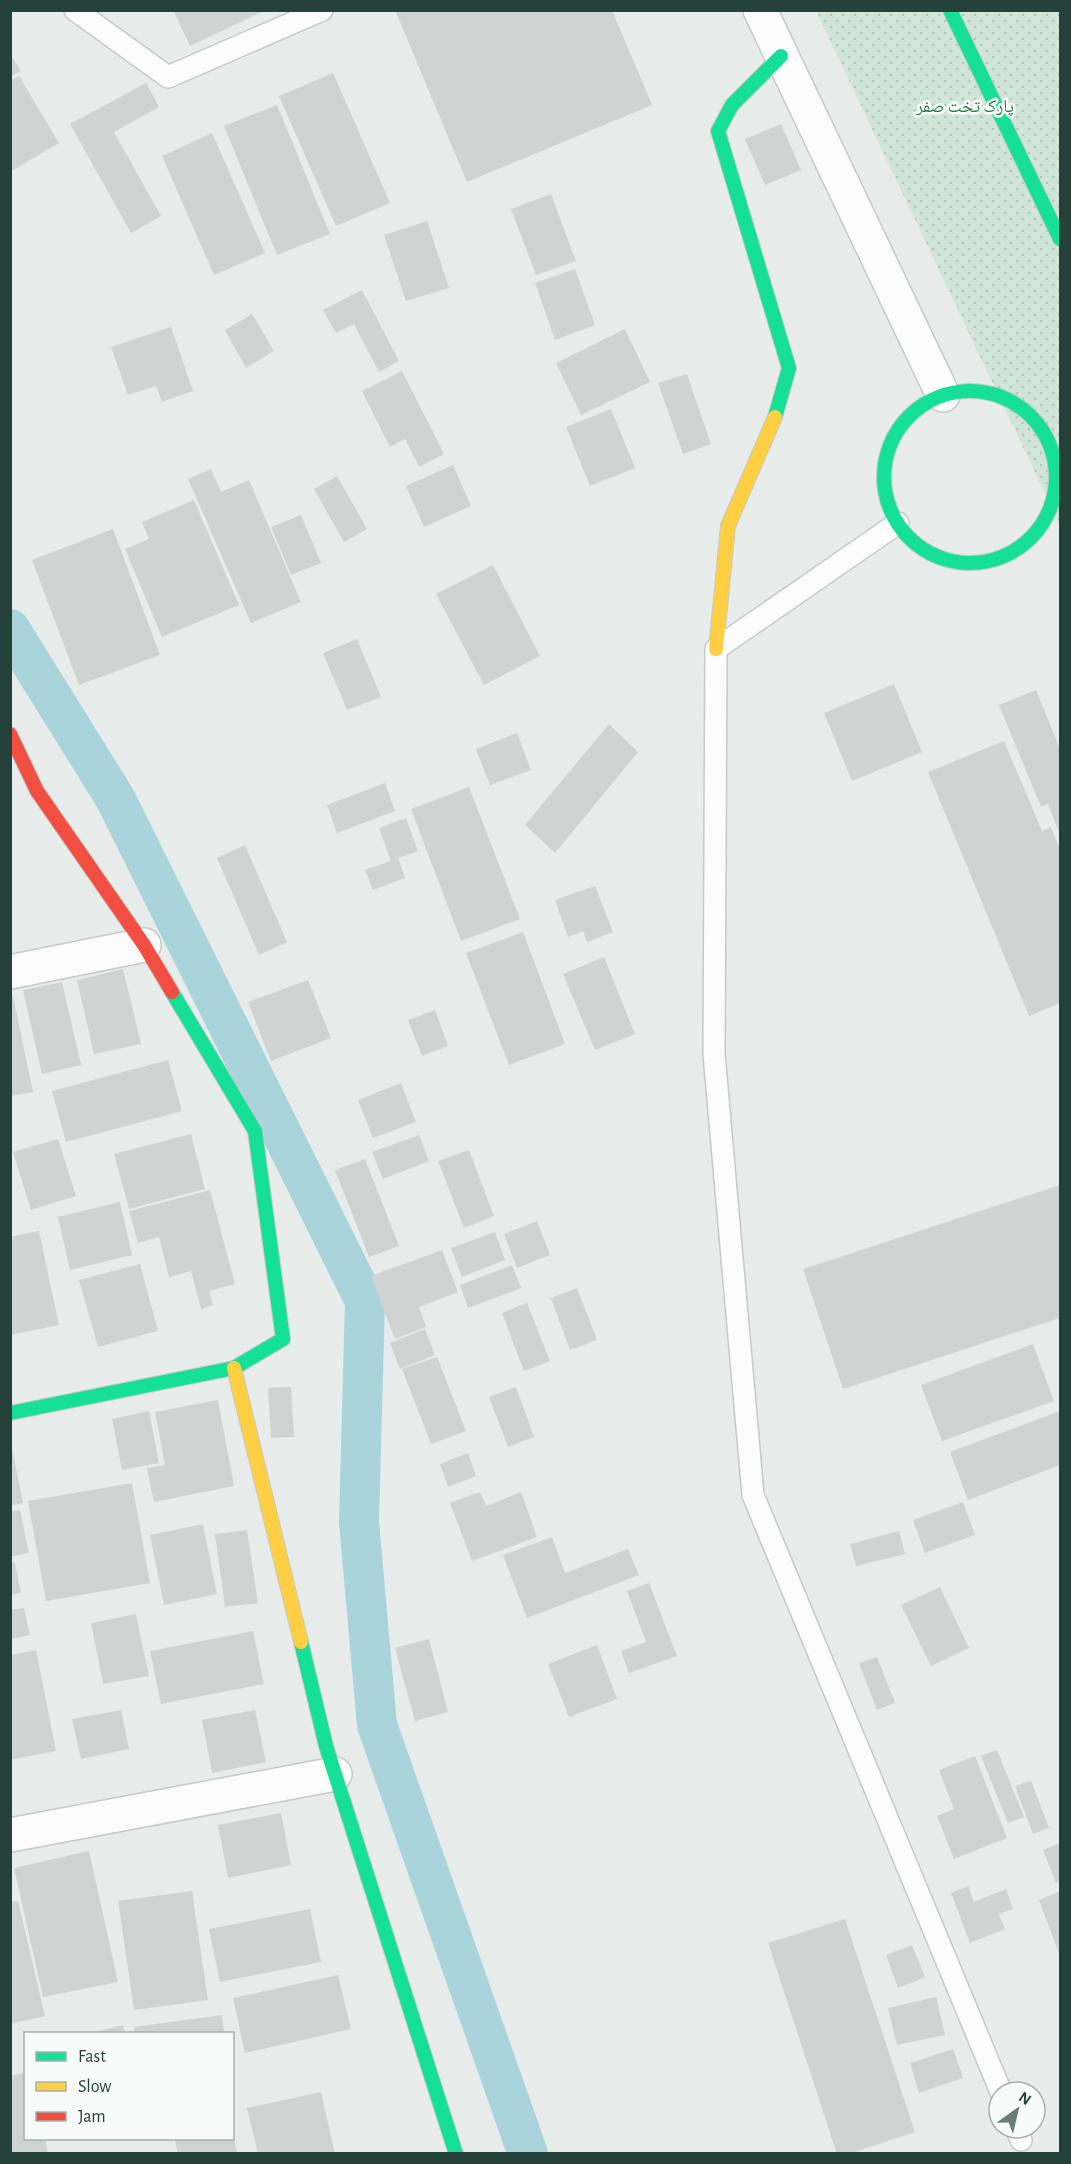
<svg xmlns="http://www.w3.org/2000/svg" width="1071" height="2164" viewBox="0 0 1071 2164" font-family="'Alegreya Sans','Noto Naskh Arabic',sans-serif">
  <defs>
    <pattern id="park-dots" width="8" height="8" patternUnits="userSpaceOnUse" patternTransform="scale(1.5)"><rect width="8" height="8" fill="#d1e6d8"/><path d="M2 2h.1M6 6h.1" fill="none" stroke="#b3c6ba" stroke-width="1.8" stroke-linecap="round"/></pattern>
  </defs>
  <rect width="100%" height="100%" fill="#e8edeb"/>
  <path fill="url(#park-dots)" d="M 816,11 L 1060,11 L 1060,525 Z"/>
  <g fill="none" stroke-linecap="round" stroke-linejoin="round">
    <path stroke="#a9d4db" stroke-width="40" d="M 10,629 L 115,798 L 365,1301 L 359,1522 L 377,1725 L 528,2154"/>
  </g>
  <path fill="#cfd4d2" d="M 173,10 L 266,10 L 190,46 Z
    M 395,10 L 612,10 L 652,105 L 467,182 Z
    M 10,54 L 21,71 L 10,77 Z
    M 333,73 L 390,203 L 336,226 L 279,96 Z
    M 19,76 L 59,143 L 10,172 L 10,81 Z
    M 146,83 L 159,107 L 114,132 L 161,216 L 131,233 L 70,124 Z
    M 277,105 L 330,234 L 277,255 L 224,126 Z
    M 781,124 L 801,170 L 765,185 L 745,139 Z
    M 212,133 L 265,253 L 214,275 L 162,156 Z
    M 551,194 L 576,261 L 536,275 L 511,209 Z
    M 427,221 L 449,288 L 406,301 L 384,235 Z
    M 575,269 L 595,325 L 555,340 L 535,283 Z
    M 362,290 L 399,361 L 379,372 L 354,324 L 336,333 L 323,310 Z
    M 252,314 L 274,351 L 246,368 L 225,330 Z
    M 171,327 L 193,391 L 162,402 L 156,386 L 128,395 L 111,347 Z
    M 625,329 L 650,382 L 581,415 L 556,363 Z
    M 402,371 L 444,454 L 419,467 L 405,439 L 390,447 L 362,391 Z
    M 687,374 L 711,444 L 683,454 L 658,383 Z
    M 611,409 L 635,468 L 590,486 L 566,427 Z
    M 453,465 L 471,506 L 424,527 L 406,486 Z
    M 211,469 L 221,492 L 249,480 L 301,602 L 251,623 L 188,479 Z
    M 337,476 L 367,529 L 344,542 L 314,489 Z
    M 194,500 L 239,605 L 162,637 L 125,549 L 149,539 L 142,522 Z
    M 301,515 L 321,563 L 291,575 L 271,527 Z
    M 113,529 L 160,655 L 79,685 L 32,560 Z
    M 493,565 L 540,656 L 484,685 L 436,594 Z
    M 357,639 L 381,697 L 347,710 L 323,653 Z
    M 894,684 L 922,752 L 852,781 L 824,713 Z
    M 1036,690 L 1060,749 L 1060,835 L 1048,804 L 1041,807 L 999,705 Z
    M 609,724 L 638,752 L 555,853 L 525,825 Z
    M 517,733 L 531,770 L 490,785 L 476,749 Z
    M 1004,741 L 1042,831 L 1051,827 L 1060,850 L 1060,1003 L 1029,1016 L 928,772 Z
    M 385,783 L 395,811 L 337,833 L 327,805 Z
    M 469,787 L 520,919 L 461,941 L 411,809 Z
    M 406,818 L 418,851 L 398,858 L 405,878 L 373,890 L 365,870 L 391,861 L 379,828 Z
    M 245,845 L 287,942 L 259,955 L 217,858 Z
    M 595,886 L 613,932 L 587,942 L 583,931 L 568,937 L 555,900 Z
    M 523,932 L 565,1044 L 509,1065 L 466,953 Z
    M 604,957 L 635,1034 L 595,1050 L 563,974 Z
    M 123,969 L 141,1044 L 94,1054 L 77,980 Z
    M 308,980 L 331,1038 L 271,1061 L 248,1002 Z
    M 62,982 L 81,1065 L 42,1074 L 23,990 Z
    M 10,996 L 13,996 L 33,1092 L 10,1096 Z
    M 435,1010 L 448,1046 L 422,1056 L 408,1020 Z
    M 168,1060 L 182,1111 L 66,1142 L 52,1091 Z
    M 401,1083 L 416,1122 L 373,1138 L 358,1100 Z
    M 191,1134 L 205,1189 L 129,1209 L 114,1154 Z
    M 419,1135 L 429,1161 L 383,1179 L 372,1152 Z
    M 58,1139 L 76,1196 L 31,1210 L 13,1152 Z
    M 469,1150 L 494,1216 L 464,1228 L 438,1161 Z
    M 365,1159 L 399,1246 L 369,1257 L 335,1170 Z
    M 1060,1185 L 1060,1318 L 843,1389 L 803,1269 Z
    M 210,1190 L 235,1284 L 209,1291 L 213,1305 L 201,1309 L 191,1271 L 169,1277 L 159,1237 L 138,1243 L 129,1211 Z
    M 120,1202 L 132,1255 L 70,1270 L 58,1217 Z
    M 537,1221 L 550,1255 L 517,1268 L 504,1234 Z
    M 39,1231 L 59,1325 L 10,1335 L 10,1237 Z
    M 495,1232 L 505,1260 L 462,1277 L 451,1248 Z
    M 442,1250 L 458,1292 L 419,1307 L 426,1327 L 395,1339 L 371,1276 Z
    M 140,1264 L 158,1331 L 98,1347 L 79,1280 Z
    M 512,1265 L 521,1288 L 468,1308 L 460,1285 Z
    M 577,1288 L 597,1340 L 570,1350 L 551,1298 Z
    M 527,1303 L 550,1361 L 524,1371 L 502,1313 Z
    M 425,1329 L 435,1355 L 400,1369 L 390,1343 Z
    M 1033,1344 L 1054,1401 L 942,1441 L 921,1385 Z
    M 437,1357 L 466,1431 L 431,1444 L 402,1369 Z
    M 291,1387 L 294,1437 L 271,1438 L 268,1388 Z
    M 516,1387 L 534,1437 L 508,1447 L 489,1397 Z
    M 218,1400 L 234,1486 L 154,1502 L 147,1468 L 165,1465 L 155,1412 Z
    M 149,1411 L 159,1463 L 122,1470 L 112,1419 Z
    M 1060,1411 L 1060,1465 L 968,1500 L 950,1452 Z
    M 10,1438 L 23,1503 L 10,1506 Z
    M 468,1453 L 476,1476 L 448,1487 L 440,1464 Z
    M 132,1483 L 150,1583 L 46,1601 L 28,1501 Z
    M 480,1492 L 486,1506 L 521,1492 L 537,1537 L 472,1561 L 450,1503 Z
    M 963,1502 L 975,1535 L 925,1553 L 913,1520 Z
    M 20,1510 L 29,1553 L 10,1557 L 10,1511 Z
    M 203,1524 L 217,1594 L 164,1605 L 150,1535 Z
    M 247,1530 L 258,1603 L 225,1607 L 215,1534 Z
    M 899,1531 L 905,1554 L 856,1566 L 850,1544 Z
    M 552,1537 L 565,1573 L 628,1549 L 639,1575 L 527,1618 L 503,1555 Z
    M 15,1562 L 21,1593 L 10,1595 L 10,1563 Z
    M 649,1583 L 677,1656 L 629,1673 L 621,1651 L 646,1642 L 627,1591 Z
    M 940,1587 L 969,1648 L 931,1666 L 901,1605 Z
    M 24,1608 L 30,1635 L 10,1639 L 10,1610 Z
    M 136,1614 L 149,1676 L 103,1684 L 91,1623 Z
    M 253,1631 L 264,1684 L 161,1704 L 150,1651 Z
    M 429,1639 L 448,1712 L 415,1721 L 395,1648 Z
    M 597,1645 L 617,1699 L 569,1717 L 548,1664 Z
    M 36,1650 L 56,1751 L 10,1760 L 10,1655 Z
    M 877,1657 L 895,1703 L 877,1710 L 859,1663 Z
    M 121,1710 L 129,1749 L 81,1759 L 72,1719 Z
    M 255,1710 L 266,1762 L 212,1773 L 202,1720 Z
    M 997,1750 L 1024,1817 L 1008,1823 L 981,1756 Z
    M 975,1756 L 1007,1838 L 954,1859 L 937,1816 L 954,1809 L 939,1770 Z
    M 1031,1781 L 1049,1828 L 1033,1834 L 1015,1786 Z
    M 281,1813 L 291,1865 L 228,1878 L 218,1825 Z
    M 1060,1843 L 1060,1881 L 1056,1883 L 1043,1850 Z
    M 89,1851 L 118,1982 L 43,1997 L 14,1868 Z
    M 968,1886 L 974,1902 L 1006,1889 L 1013,1909 L 999,1914 L 1005,1929 L 970,1943 L 951,1893 Z
    M 192,1891 L 208,2000 L 134,2010 L 118,1901 Z
    M 1060,1891 L 1060,1956 L 1039,1900 Z
    M 18,1901 L 45,2016 L 10,2024 L 10,1902 Z
    M 310,1909 L 321,1962 L 220,1982 L 209,1929 Z
    M 845,1919 L 915,2132 L 849,2154 L 837,2154 L 768,1943 Z
    M 912,1945 L 925,1977 L 898,1988 L 886,1955 Z
    M 338,1975 L 351,2029 L 245,2053 L 233,1998 Z
    M 936,1997 L 945,2035 L 897,2045 L 888,2008 Z
    M 222,2015 L 224,2034 L 135,2034 L 134,2027 Z
    M 123,2025 L 125,2034 L 90,2034 L 90,2033 Z
    M 953,2049 L 963,2078 L 919,2093 L 910,2063 Z
    M 26,2072 L 26,2138 L 45,2138 L 48,2154 L 10,2154 L 10,2076 Z
    M 321,2092 L 335,2154 L 258,2154 L 247,2108 Z
    M 189,2138 L 234,2138 L 237,2154 L 178,2154 L 175,2141 Z"/>
  <g fill="none" stroke-linecap="round" stroke-linejoin="round">
    <g stroke="#c5cac8" stroke-width="24">
      <path id="lane" d="M 75,10 L 168,77 L 322,10
        M 898,523 L 716,649 L 714,1054 L 753,1495 L 1001,2092
        M 1016,2128 L 1021,2140"/>
    </g>
    <g stroke="#c5cac8" stroke-width="36">
      <path id="street" d="M 760,10 L 943,395
        M 10,972 L 144,945
        M 10,1835 L 335,1774"/>
    </g>
    <g stroke="#c3cbc8" stroke-width="16">
      <path id="fast" d="M 950,10 L 1060,239
        M884 477a86 86 0 1 1 172 0a86 86 0 1 1-172 0Z
        M 775,417 L 789,368 L 718,131 L 732,105 L 781,56
        M 10,1413 L 234,1368 L 283,1339 L 255,1131 L 172,992
        M 301,1642 L 326,1746 L 456,2154"/>
    </g>
    <g stroke="#c3cbc8" stroke-width="16">
      <path id="slow" d="M 716,649 L 728,526 L 775,417
        M 234,1368 L 301,1642"/>
    </g>
    <g stroke="#c3cbc8" stroke-width="16">
      <path id="jam" d="M 10,734 L 37,791 L 144,945 L 172,992"/>
    </g>
    <use href="#lane" stroke="#fcfcfc" stroke-width="21"/>
    <use href="#street" stroke="#fcfcfc" stroke-width="33"/>
    <use href="#fast" stroke="#16e098" stroke-width="14"/>
    <use href="#slow" stroke="#ffcf43" stroke-width="14"/>
    <use href="#jam" stroke="#f24e42" stroke-width="14"/>
  </g>
  <g text-anchor="middle" stroke-width="5" stroke-linejoin="round" paint-order="stroke">
    <g font-size="18" fill="#2d7a4b" stroke="#f7fbf9">
      <text x="965" y="112">پارک تخت صفر</text>
    </g>
  </g>
  <rect width="1071" height="2164" fill="none" stroke="#24423a" stroke-width="24"/>
  <rect x="24" y="2032" width="210" height="108" fill="#f7fbf9" stroke="#a3b1ad" stroke-width="1.5"/>
  <rect x="36" y="2052" width="30" height="9" fill="#16e098" stroke="#a3b1ad" stroke-width="1.5"/>
  <text x="78" y="2062" font-size="18" fill="#24423a">Fast</text>
  <rect x="36" y="2082" width="30" height="9" fill="#ffcf43" stroke="#a3b1ad" stroke-width="1.5"/>
  <text x="78" y="2092" font-size="18" fill="#24423a">Slow</text>
  <rect x="36" y="2112" width="30" height="9" fill="#f24e42" stroke="#a3b1ad" stroke-width="1.5"/>
  <text x="78" y="2122" font-size="18" fill="#24423a">Jam</text>
  <g transform="translate(1017 2110) rotate(34)"><circle r="28" fill="#f7fbf9" stroke="#a3b1ad" stroke-width="1.5"/>
  <path d="M0-4.5L10 22L0 15L-10 22Z" fill="#697e78"/>
  <text y="-9" font-size="16" font-weight="bold" text-anchor="middle" fill="#24423a">N</text>
  </g>
</svg>
